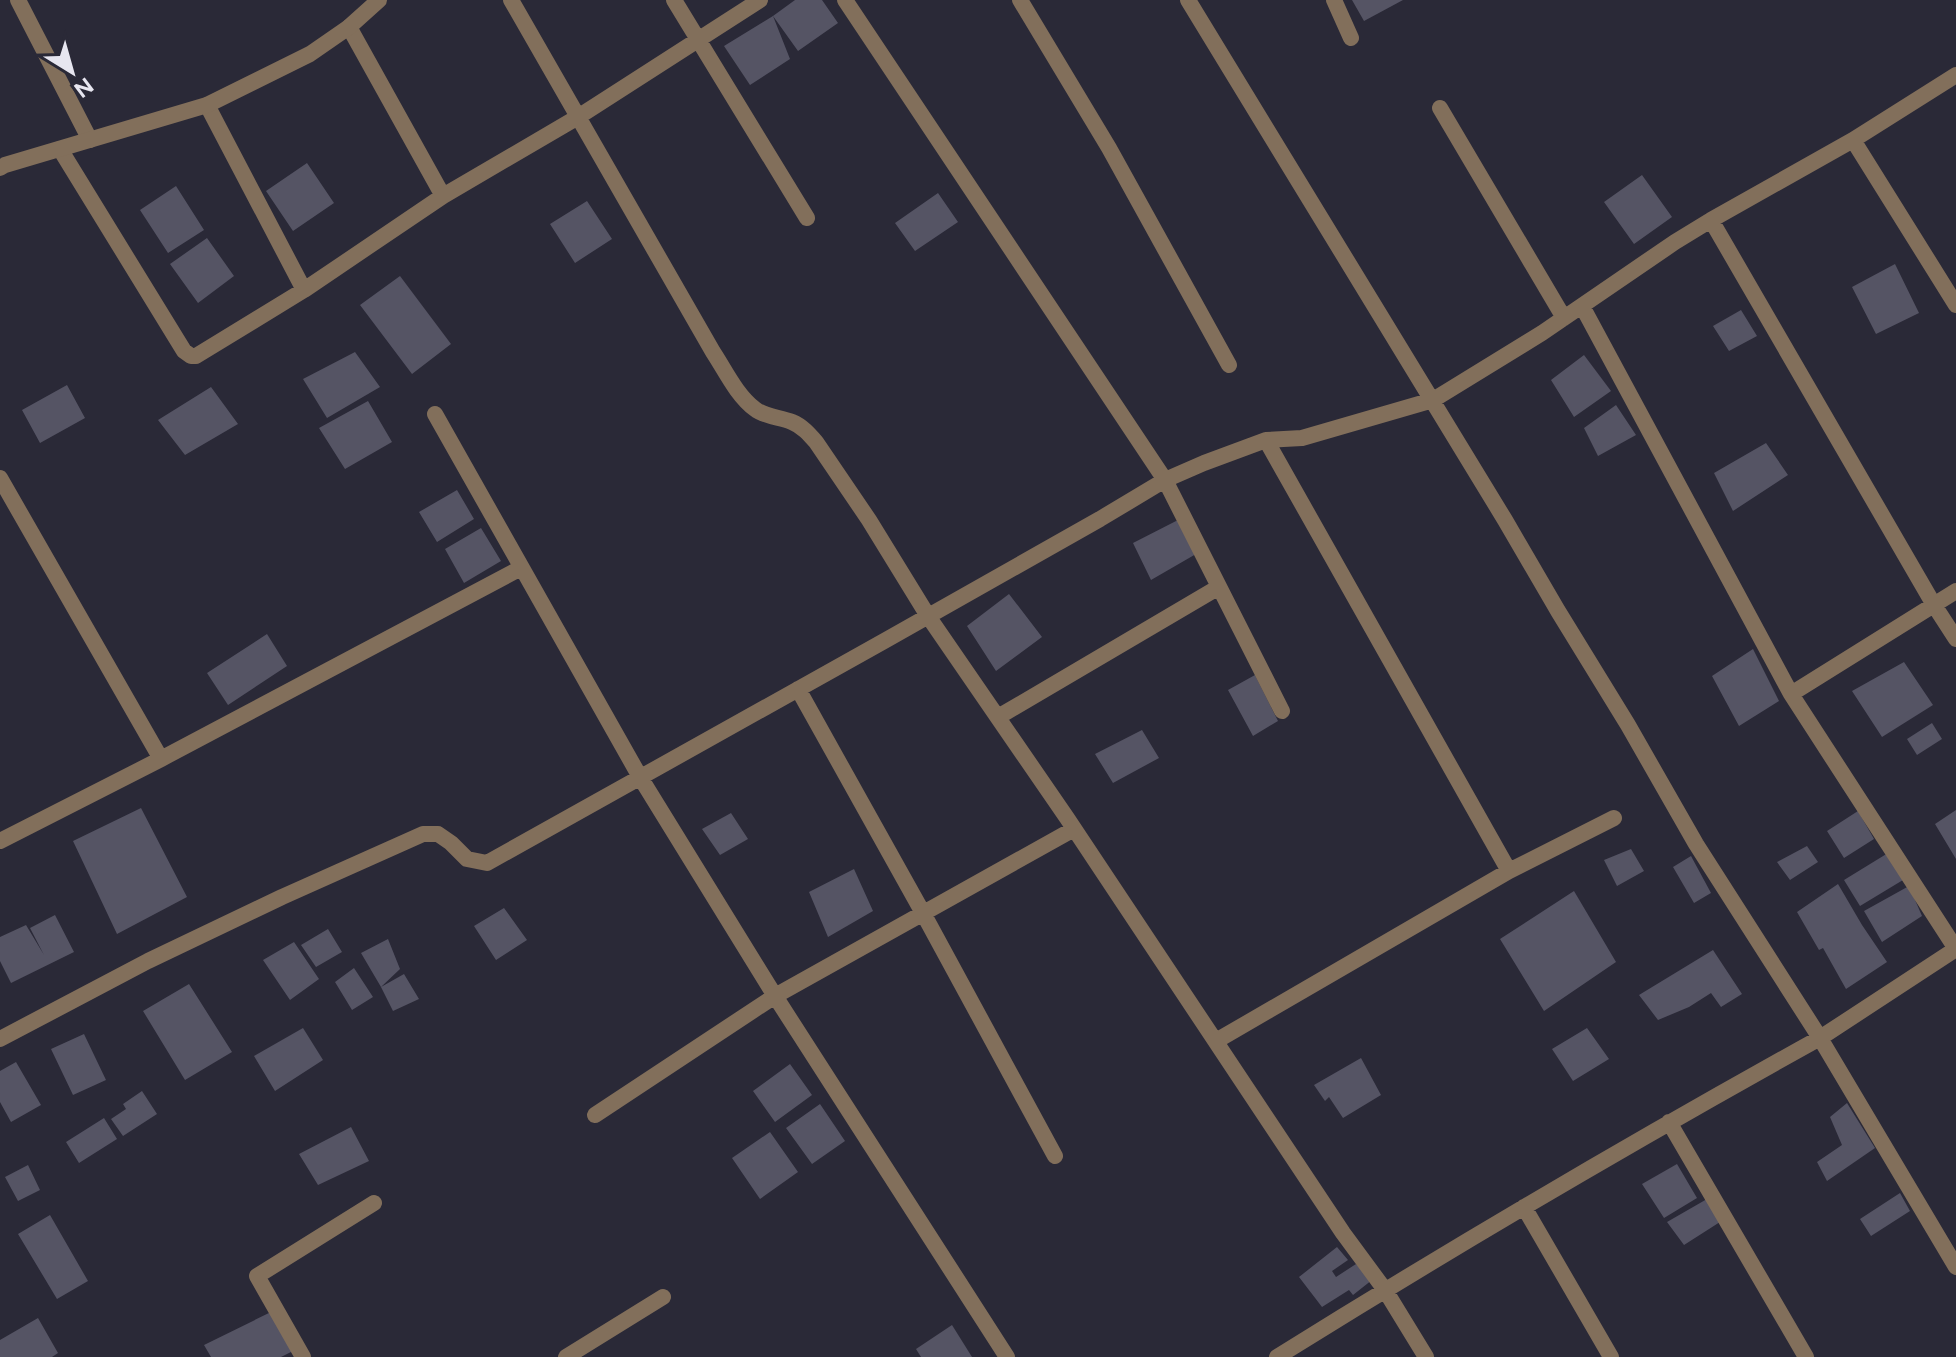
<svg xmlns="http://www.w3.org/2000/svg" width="1956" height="1357" viewBox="0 0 1956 1357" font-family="Figtree,sans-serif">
  <rect width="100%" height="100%" fill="#2a2937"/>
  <path fill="#555464" d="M 795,0 L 822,0 L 838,23 L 798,51 L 773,16 Z
    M 1352,0 L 1403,0 L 1364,21 Z
    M 773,16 L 790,59 L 750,85 L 724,46 Z
    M 307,163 L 334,203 L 293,231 L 266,191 Z
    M 1642,175 L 1672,217 L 1634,244 L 1604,202 Z
    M 176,186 L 204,230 L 168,253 L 140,210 Z
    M 938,193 L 958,222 L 915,251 L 895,223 Z
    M 587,201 L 612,239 L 575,263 L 550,224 Z
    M 207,238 L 234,276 L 198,303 L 170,264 Z
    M 1895,264 L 1919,313 L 1876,334 L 1852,287 Z
    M 400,276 L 451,344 L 412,374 L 360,305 Z
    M 1741,310 L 1757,336 L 1729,351 L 1713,326 Z
    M 355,352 L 380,387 L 327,418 L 303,379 Z
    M 1584,355 L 1611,391 L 1574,417 L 1551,380 Z
    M 67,385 L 85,418 L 40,443 L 22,410 Z
    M 211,387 L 238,424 L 185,455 L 158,420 Z
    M 368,401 L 392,442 L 345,469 L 319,428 Z
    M 1616,405 L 1636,435 L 1598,456 L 1584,428 Z
    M 1766,443 L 1788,475 L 1733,511 L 1714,473 Z
    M 457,490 L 474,519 L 437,542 L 419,512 Z
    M 1178,520 L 1196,554 L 1151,580 L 1133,543 Z
    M 481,528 L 501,561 L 464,583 L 445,549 Z
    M 1009,594 L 1042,637 L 996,671 L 967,626 Z
    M 267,634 L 287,666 L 228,705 L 207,673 Z
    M 1753,649 L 1779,701 L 1739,726 L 1712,676 Z
    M 1904,662 L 1933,705 L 1882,737 L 1852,691 Z
    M 1255,675 L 1278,721 L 1253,736 L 1228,690 Z
    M 1932,723 L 1942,739 L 1917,755 L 1907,739 Z
    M 1142,730 L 1159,758 L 1113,783 L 1095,754 Z
    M 141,808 L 187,897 L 117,934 L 73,841 Z
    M 1956,810 L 1956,859 L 1935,824 Z
    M 1858,811 L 1874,839 L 1844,858 L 1827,831 Z
    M 731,813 L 748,839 L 720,855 L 702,829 Z
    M 1807,846 L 1818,862 L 1790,880 L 1777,862 Z
    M 1631,849 L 1644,871 L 1617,886 L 1604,860 Z
    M 1888,853 L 1903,880 L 1860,906 L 1844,880 Z
    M 1691,856 L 1711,893 L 1694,903 L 1673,867 Z
    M 854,869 L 873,911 L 828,937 L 809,892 Z
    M 1838,884 L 1862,925 L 1887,962 L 1846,989 L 1823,948 L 1819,950 L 1797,912 Z
    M 1909,886 L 1922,916 L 1882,942 L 1864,911 Z
    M 1574,891 L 1616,962 L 1544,1011 L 1500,939 Z
    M 504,908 L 527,940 L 496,960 L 474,926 Z
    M 55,915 L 74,952 L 11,983 L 0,961 L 0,937 L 26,925 L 44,955 L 30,928 Z
    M 328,929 L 342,952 L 316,967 L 301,945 Z
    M 388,939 L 400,969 L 381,987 L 361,953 Z
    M 294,942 L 319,979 L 290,1000 L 263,960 Z
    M 1713,950 L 1742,994 L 1721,1007 L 1711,993 L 1689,1007 L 1658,1020 L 1639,995 Z
    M 354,968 L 373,997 L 352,1010 L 335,982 Z
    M 404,974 L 419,999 L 393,1011 L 381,987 Z
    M 189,984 L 232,1052 L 185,1080 L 143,1011 Z
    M 303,1028 L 323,1060 L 275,1091 L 254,1056 Z
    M 1587,1028 L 1609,1059 L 1573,1081 L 1552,1049 Z
    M 84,1034 L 106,1080 L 73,1095 L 51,1049 Z
    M 1361,1058 L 1381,1095 L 1343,1118 L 1329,1097 L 1325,1101 L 1314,1085 Z
    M 16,1062 L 41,1105 L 11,1122 L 0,1102 L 0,1071 Z
    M 790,1064 L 812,1095 L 775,1122 L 753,1091 Z
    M 142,1091 L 157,1114 L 123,1136 L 111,1119 L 126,1109 L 123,1104 Z
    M 1847,1103 L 1875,1148 L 1827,1181 L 1817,1162 L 1842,1145 L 1830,1117 Z
    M 820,1104 L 845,1141 L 812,1164 L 786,1128 Z
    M 104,1118 L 117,1139 L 79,1163 L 66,1142 Z
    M 351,1127 L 369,1161 L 318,1185 L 299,1154 Z
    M 770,1132 L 798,1172 L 760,1199 L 732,1158 Z
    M 1677,1164 L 1697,1198 L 1664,1218 L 1642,1184 Z
    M 28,1165 L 40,1190 L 18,1201 L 5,1177 Z
    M 1900,1193 L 1910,1211 L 1871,1236 L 1860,1219 Z
    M 1707,1199 L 1720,1222 L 1684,1245 L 1667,1222 Z
    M 50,1215 L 88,1281 L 57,1299 L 18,1234 Z
    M 1337,1247 L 1348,1260 L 1332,1271 L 1336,1277 L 1356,1264 L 1372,1280 L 1353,1295 L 1349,1290 L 1322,1307 L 1299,1277 Z
    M 273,1311 L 293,1351 L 281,1357 L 211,1357 L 204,1345 Z
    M 38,1318 L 58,1353 L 52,1357 L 0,1357 L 0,1340 Z
    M 952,1325 L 972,1357 L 921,1357 L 916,1349 Z"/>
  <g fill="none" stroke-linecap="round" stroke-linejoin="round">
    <path stroke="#826f5b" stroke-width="16" d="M 18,0 L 90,140
      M 511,0 L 713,352 C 725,370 737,396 755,409 C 765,417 780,417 792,422 C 802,426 809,434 816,442 L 869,520 L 928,616 L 1067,818 L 1343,1233 L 1385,1290 L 1426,1357
      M 674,0 L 807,218
      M 845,0 L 1165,480 L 1282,711
      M 1020,0 L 1109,148 L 1229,365
      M 1188,0 L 1505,520 L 1558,611 L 1628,725 L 1696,844 L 1820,1038 L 1956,949
      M 1334,0 L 1351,38
      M 349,27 L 443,196
      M 207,105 L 304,290
      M 1440,108 L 1564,318
      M 1853,140 L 1956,305
      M 60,149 L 184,351 L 191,356 L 196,356 L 304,290 L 443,196 L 578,117 L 760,0
      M 1711,220 L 1934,605 L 1956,639
      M 1582,306 L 1791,694 L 1956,949
      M 435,414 L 640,777 L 775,996 L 1007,1357
      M 1266,440 L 1509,871
      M 0,478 L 161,759
      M 798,689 L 923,913 L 1055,1156
      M 1791,694 L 1956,591
      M 998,717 L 1219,587
      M 0,841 L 161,759 L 521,568
      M 0,1039 L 148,961 L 282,897 L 423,834 L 438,834 L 451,843 L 467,859 L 487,863 L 886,640 L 1100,519 L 1165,480 L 1204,463 L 1266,440 L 1302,438 L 1433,400 L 1542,333 L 1675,242 L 1711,220 L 1853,140 L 1956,75
      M 1216,1041 L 1509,871 L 1614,818
      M 595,1115 L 775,996 L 1074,829
      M 1669,1122 L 1806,1357
      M 1524,1207 L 1611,1357
      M 303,1357 L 257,1276 L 374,1203
      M 566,1357 L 663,1297
      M 1277,1357 C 1455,1246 1636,1140 1820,1038 L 1956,1267"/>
    <path stroke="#826f5b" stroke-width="16" d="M 0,168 L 5,165 L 207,105 L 310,54 L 349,27 L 379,0"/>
  </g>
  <g transform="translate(72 72) rotate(143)" stroke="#2a2937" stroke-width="6" paint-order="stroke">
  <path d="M0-6L14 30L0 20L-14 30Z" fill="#e7e6f0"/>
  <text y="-12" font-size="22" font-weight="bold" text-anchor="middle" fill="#e7e6f0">N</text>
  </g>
</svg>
